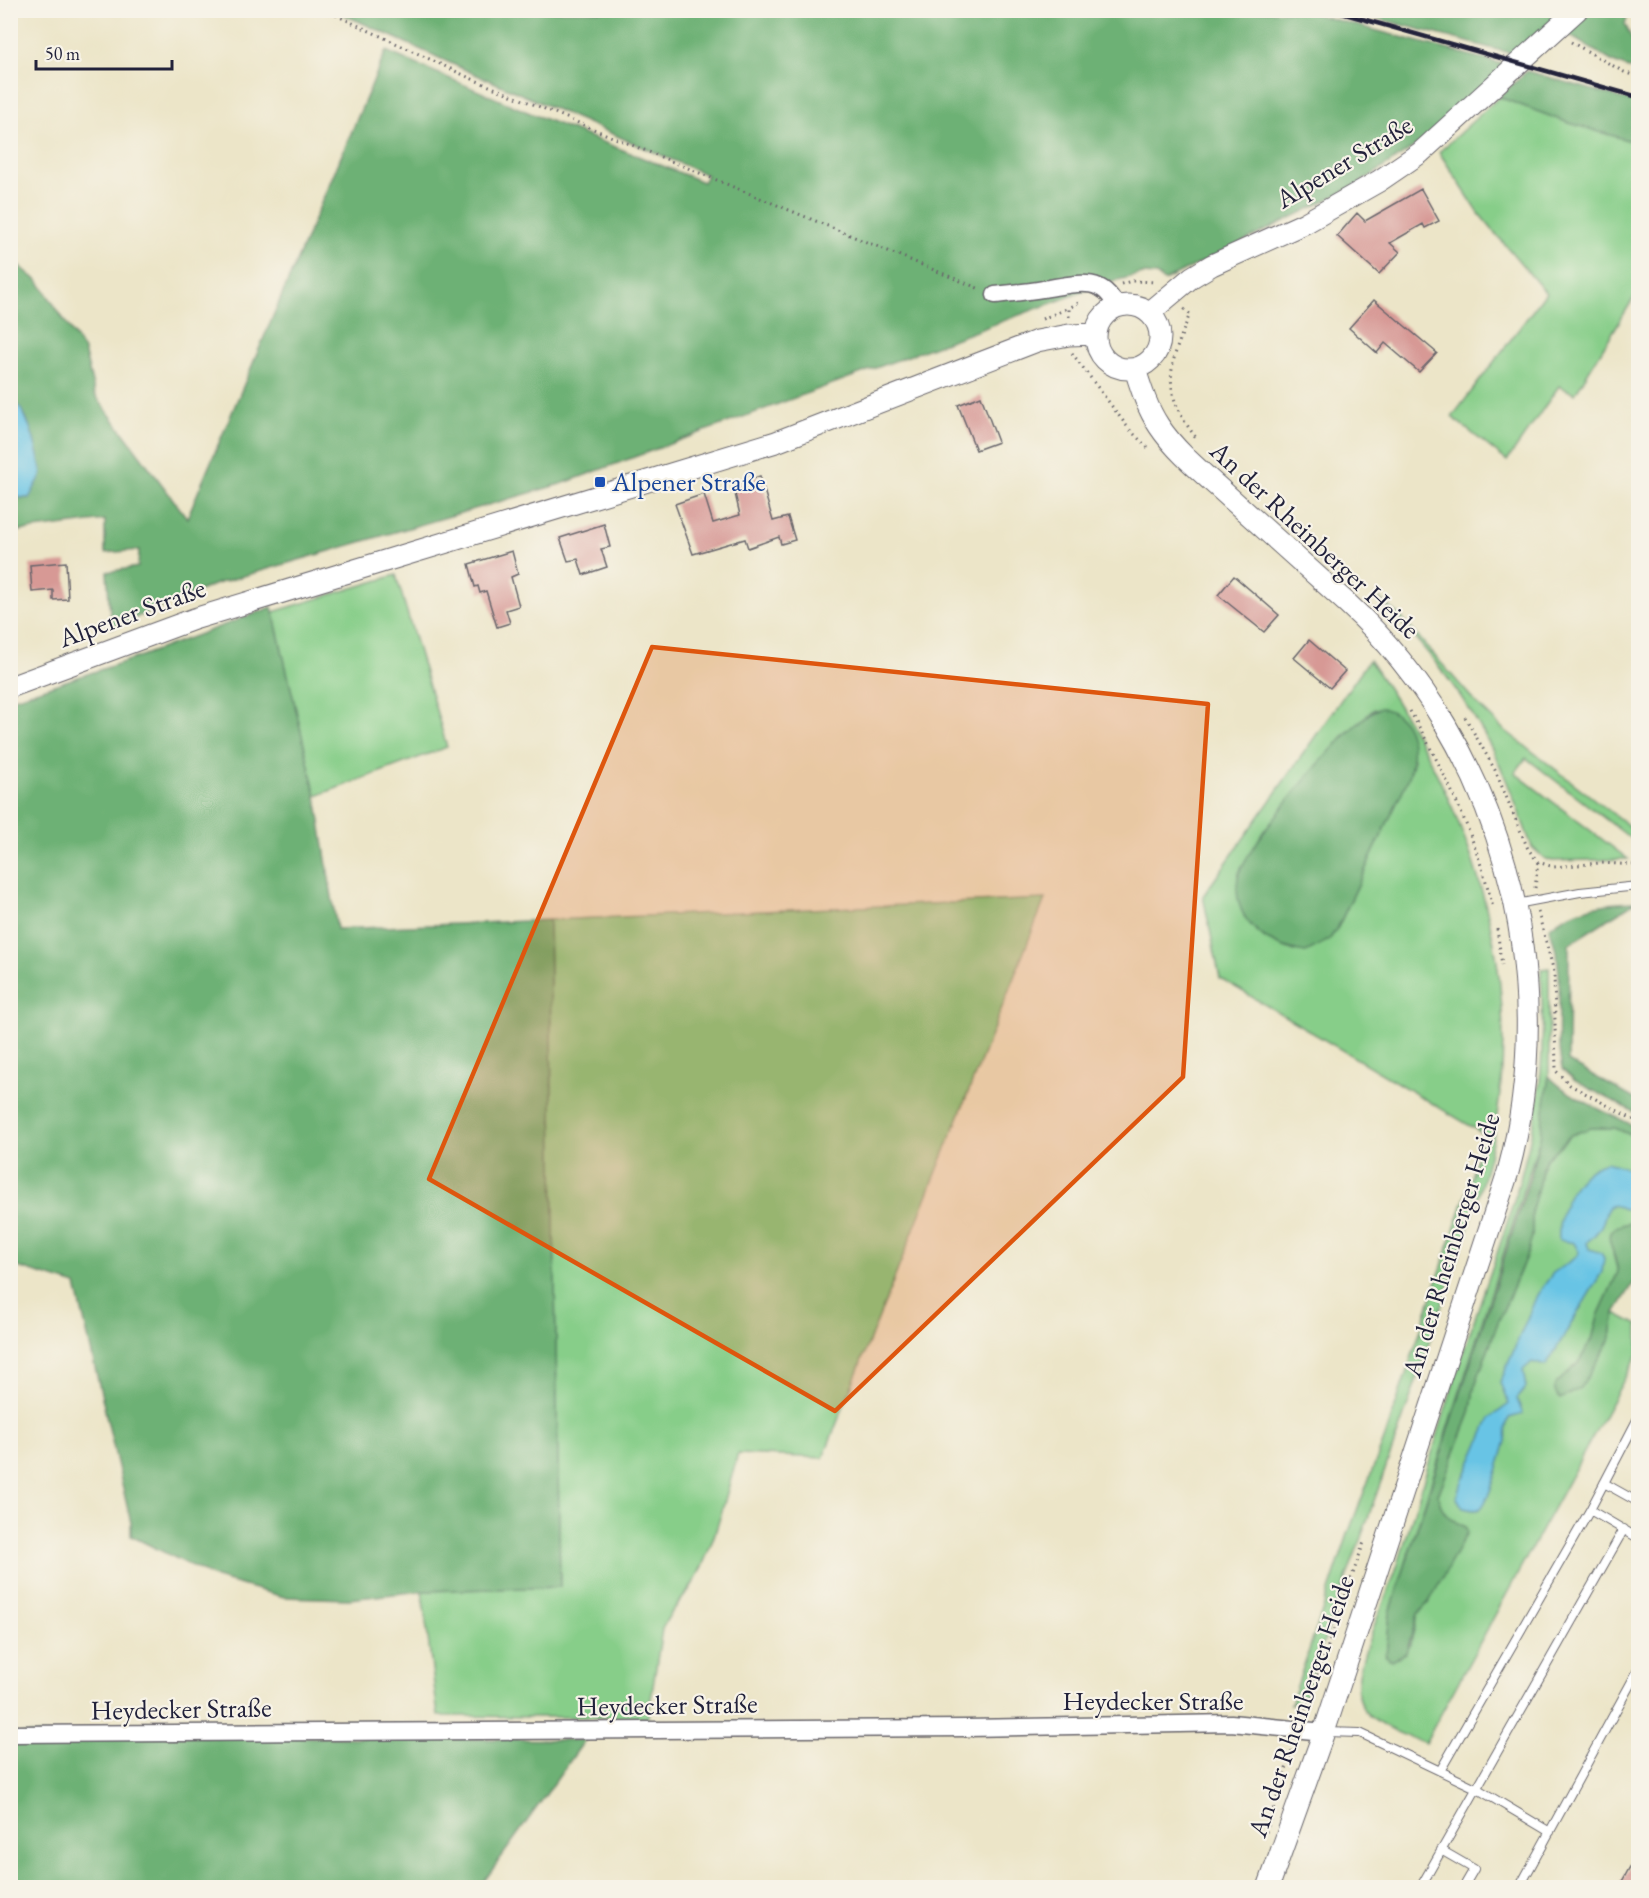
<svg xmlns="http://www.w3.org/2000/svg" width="1649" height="1898" viewBox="0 0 1649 1898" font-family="'EB Garamond',serif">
  <rect width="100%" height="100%" fill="#f7f3e8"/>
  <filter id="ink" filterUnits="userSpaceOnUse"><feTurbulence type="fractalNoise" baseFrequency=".0167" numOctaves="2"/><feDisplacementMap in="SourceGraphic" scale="12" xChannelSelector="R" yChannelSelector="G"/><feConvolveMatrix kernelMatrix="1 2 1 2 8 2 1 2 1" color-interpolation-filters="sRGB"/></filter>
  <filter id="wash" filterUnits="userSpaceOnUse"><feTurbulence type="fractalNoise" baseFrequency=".008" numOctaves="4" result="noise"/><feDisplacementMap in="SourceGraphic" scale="24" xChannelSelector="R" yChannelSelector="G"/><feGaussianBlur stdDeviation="1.35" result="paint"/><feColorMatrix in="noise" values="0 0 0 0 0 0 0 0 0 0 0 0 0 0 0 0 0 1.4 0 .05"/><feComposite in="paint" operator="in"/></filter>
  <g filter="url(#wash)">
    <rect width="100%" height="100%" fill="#ece5c8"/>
    <path fill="#87ce89" stroke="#547862" stroke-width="1.5" fill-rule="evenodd" d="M 1499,97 L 1566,122 L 1638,143 L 1638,291 L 1575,394 L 1559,386 L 1507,461 L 1452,417 L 1546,293 L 1480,215 L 1439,152 Z
      M 396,575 L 447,747 L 316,796 L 273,612 Z
      M 1375,595 L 1400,616 L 1478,705 L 1502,728 L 1638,833 L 1638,844 L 1526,758 L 1515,773 L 1628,859 L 1552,861 L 1544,858 L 1532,847 C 1520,816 1509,783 1494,753 C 1465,694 1421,641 1375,595 Z
      M 1369,660 C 1463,794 1524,955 1496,1122 C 1484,1192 1456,1261 1434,1328 C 1393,1452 1347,1574 1304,1698 L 1291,1704 L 1348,1534 L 1385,1437 L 1467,1191 L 1484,1134 L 1220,978 L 1203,896 ZM 1374,709 L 1414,760 L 1409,777 L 1338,927 L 1329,940 L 1294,951 L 1264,938 L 1238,876 L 1263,832 L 1344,735 Z
      M 1045,899 L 823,1458 L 738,1454 C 725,1497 715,1548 691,1587 C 682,1601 669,1612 662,1629 L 648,1718 L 438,1716 L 422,1591 L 560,1587 L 549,920 Z
      M 1549,968 L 1549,1076 L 1540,1138 L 1390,1613 L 1386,1657 L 1410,1646 L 1418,1614 L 1429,1602 L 1466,1527 C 1451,1521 1440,1511 1438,1495 L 1470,1413 L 1474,1388 L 1498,1322 L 1521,1269 L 1532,1236 L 1532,1209 L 1545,1160 L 1571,1135 L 1591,1128 L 1615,1128 L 1638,1138 L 1638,1222 L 1633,1223 L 1613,1254 L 1618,1272 L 1598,1316 L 1592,1340 L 1578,1363 L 1555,1385 L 1610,1341 L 1615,1313 L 1638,1325 L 1638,1354 L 1425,1743 C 1402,1734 1362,1724 1358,1695 C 1354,1660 1389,1596 1399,1561 C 1421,1489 1443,1416 1466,1344 C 1492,1266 1523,1187 1537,1105 C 1544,1060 1543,1015 1541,969 Z"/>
    <path fill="#6db175" stroke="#486a58" stroke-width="1.5" d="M 1593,10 L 1629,11 L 1625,24 L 1638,52 L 1638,72 L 1613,62 L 1567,34 Z
      M 336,11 L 1303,11 L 1506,65 L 1436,132 L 1357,185 L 1164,281 L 1156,275 L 1143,274 L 1109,282 L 564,483 L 216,584 L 111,628 L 107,572 L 138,567 L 139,550 L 105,553 L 105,520 L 11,532 L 11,497 L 29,498 C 32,461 41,425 11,397 L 11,259 L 39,282 L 84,350 L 95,395 L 187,518 L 386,51 L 530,113 L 703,182 L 707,175 L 470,72 Z
      M 1349,11 L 1565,11 L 1517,55 Z
      M 1527,71 L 1638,103 L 1638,143 L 1566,122 L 1499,97 Z
      M 272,607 L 316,796 L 337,929 L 549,920 L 560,1587 L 422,1591 L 349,1599 L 284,1597 L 216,1578 L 131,1536 L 131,1523 L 76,1285 L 11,1265 L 11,699 L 136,658 Z
      M 1382,708 C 1414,716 1416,750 1409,777 L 1338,927 L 1329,940 L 1306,952 C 1267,947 1231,921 1238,877 C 1242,851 1358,708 1382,708 Z
      M 1635,902 L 1569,944 L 1568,1061 L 1638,1101 L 1638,1114 L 1575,1081 L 1562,1069 C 1552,1021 1569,977 1549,928 C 1572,907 1605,903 1635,902 Z
      M 1549,1076 C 1568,1098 1612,1114 1638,1128 L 1638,1138 L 1615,1128 L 1591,1128 L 1571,1135 L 1545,1160 L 1532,1209 L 1532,1236 L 1528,1252 L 1498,1322 L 1474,1388 L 1470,1413 L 1438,1495 C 1440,1511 1451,1521 1466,1527 L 1467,1533 L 1429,1602 L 1418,1614 L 1406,1653 L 1391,1661 L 1386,1657 L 1390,1613 L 1531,1174 L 1540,1138 Z
      M 1638,1222 L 1638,1276 L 1615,1313 L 1610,1341 L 1581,1388 L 1560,1399 L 1555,1391 L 1555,1385 L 1578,1363 L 1592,1340 L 1598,1316 L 1618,1272 C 1614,1241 1592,1227 1638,1222 Z
      M 11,1734 L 585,1740 L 480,1887 L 11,1888 Z"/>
    <path fill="#67c4e5" stroke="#447390" stroke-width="1.5" d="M 11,397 C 31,416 36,447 42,474 L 29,498 L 11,497 Z
      M 1606,1162 L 1630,1169 L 1638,1177 L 1638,1206 L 1624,1209 C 1602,1198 1609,1215 1600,1228 C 1597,1233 1592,1238 1587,1242 L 1589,1249 L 1601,1253 L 1604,1258 L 1602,1272 L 1546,1366 L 1532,1362 L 1523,1370 L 1526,1388 L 1517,1399 L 1523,1414 L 1509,1418 C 1504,1427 1508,1432 1506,1441 C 1503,1452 1489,1501 1481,1508 C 1476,1512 1469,1509 1463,1508 L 1457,1498 L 1458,1491 L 1490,1418 L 1509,1404 L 1500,1383 L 1537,1295 L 1553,1273 L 1576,1257 L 1579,1252 L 1574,1243 L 1559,1240 C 1557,1209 1575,1171 1606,1162 Z"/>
    <g id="blocks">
      <path fill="#d79995" d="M 1421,189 L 1439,221 L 1425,228 L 1423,224 L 1390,243 L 1400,252 L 1379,274 L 1337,236 L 1357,213 L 1365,221 Z
        M 1374,300 L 1437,353 L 1419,372 L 1385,343 L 1377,353 L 1349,328 Z
        M 981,396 L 998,442 L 976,450 L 958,405 Z
        M 760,476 L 773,521 L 788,517 L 795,540 L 781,544 L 779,537 L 748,548 L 745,539 L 693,554 L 675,504 L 704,494 L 713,523 L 740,515 L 733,485 Z
        M 604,524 L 610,547 L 601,549 L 607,567 L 583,575 L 578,559 L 568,561 L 560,538 Z
        M 512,551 L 518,574 L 511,577 L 519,606 L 506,610 L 510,623 L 497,627 L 486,591 L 480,593 L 478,586 L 475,587 L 469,564 Z
        M 66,562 L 68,599 L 53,600 L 53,590 L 32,592 L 30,565 Z
        M 1234,576 L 1279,615 L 1264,632 L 1218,595 Z
        M 1309,640 L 1345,671 L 1330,688 L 1294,658 Z
        M 1638,1852 L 1638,1887 L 1619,1887 Z"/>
    </g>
  </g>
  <g filter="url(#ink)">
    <use href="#blocks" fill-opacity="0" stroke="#69666c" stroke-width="1.5"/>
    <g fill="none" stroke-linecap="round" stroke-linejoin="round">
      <g stroke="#69666c" stroke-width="10">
        <path id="service" d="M 1516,904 L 1580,892 L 1638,886
          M 1604,1483 L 1638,1502
          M 1590,1510 L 1638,1418
          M 1326,1732 L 1360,1733 L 1476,1788 L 1550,1832
          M 1440,1771 L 1590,1510 L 1638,1538
          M 1441,1850 L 1474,1869 L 1463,1888
          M 1420,1888 L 1624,1529
          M 1519,1888 L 1638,1670"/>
      </g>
      <g stroke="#69666c" stroke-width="19">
        <path id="minor" d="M 995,295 C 1011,293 1027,292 1043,289 C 1071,285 1103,273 1116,307
          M 10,1734 L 967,1728 L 1231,1723 L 1324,1732"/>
      </g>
      <g stroke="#69666c" stroke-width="23">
        <path id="tertiary" d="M1096 337a32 32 0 1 1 64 0a32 32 0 1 1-64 0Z
          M 1149,313 L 1192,277 L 1212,265 L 1305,223 L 1379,181 L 1420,153 L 1577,10
          M 1135,369 C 1141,388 1147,408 1159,426 C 1177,453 1204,474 1228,496 C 1268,532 1308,568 1348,604 C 1501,745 1562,973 1508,1172 L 1324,1732 L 1268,1888
          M 10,687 L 194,619 L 776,442 L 1037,341 L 1069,335 L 1096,334"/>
      </g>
      <path stroke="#69666c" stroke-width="3" stroke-dasharray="1.5 4.5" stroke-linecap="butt" d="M 325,10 L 470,78 L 980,289
        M 1571,42 L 1624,72 L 1638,77
        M 1121,284 L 1132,281 L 1155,282
        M 1184,309 L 1190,314 C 1168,367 1160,391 1197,439
        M 1069,317 L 1069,308 L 1082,301
        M 1042,319 L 1069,308
        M 1072,353 L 1129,429 L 1150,450
        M 1410,711 C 1446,774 1476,837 1493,908
        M 1465,717 L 1495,770 L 1528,849 L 1538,862 L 1554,867 L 1600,863 L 1638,865
        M 1535,888 L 1538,862
        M 1538,912 L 1554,972 L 1556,1071 L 1570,1085 L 1638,1122
        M 1497,929 L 1502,965
        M 1304,1715 L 1364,1542
        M 1266,1832 L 1293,1747"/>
      <use href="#service" stroke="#fff" stroke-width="8"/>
      <use href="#minor" stroke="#fff" stroke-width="16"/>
      <use href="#tertiary" stroke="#fff" stroke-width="21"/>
      <path stroke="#22223b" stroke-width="4.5" d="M 1331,10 L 1638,97"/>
    </g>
  </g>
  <path fill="#de560e" fill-opacity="0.2" stroke="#de560e" stroke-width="4.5" stroke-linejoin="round" d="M 652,647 L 1208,704 L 1183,1077 L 835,1411 L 429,1179 Z"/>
  <rect fill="#1a4fb4" stroke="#f7f3e8" stroke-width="2" x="594" y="476" width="12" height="12" rx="3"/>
  <g text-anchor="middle" stroke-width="4.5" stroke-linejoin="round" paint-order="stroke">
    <g font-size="27" fill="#22223b" stroke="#f7f3e8">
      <text transform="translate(1344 162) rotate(-31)" y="9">Alpener Straße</text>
      <text transform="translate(1315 540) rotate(43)" y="9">An der Rheinberger Heide</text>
      <text transform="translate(132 613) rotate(-20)" y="9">Alpener Straße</text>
      <text transform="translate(1451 1245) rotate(-73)" y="9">An der Rheinberger Heide</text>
      <text x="1153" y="1710">Heydecker Straße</text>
      <text transform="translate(667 1705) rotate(-1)" y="9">Heydecker Straße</text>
      <text transform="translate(1301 1706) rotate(-71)" y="9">An der Rheinberger Heide</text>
      <text transform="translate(181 1709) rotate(-1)" y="9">Heydecker Straße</text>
    </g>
    <g font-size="27" fill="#164399" stroke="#f7f3e8" text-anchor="start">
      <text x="612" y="491">Alpener Straße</text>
    </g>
  </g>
  <rect width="1649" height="1898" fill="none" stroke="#f7f3e8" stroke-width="36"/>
  <path d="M36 60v9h136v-9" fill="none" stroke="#22223b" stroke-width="3"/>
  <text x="45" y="60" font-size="18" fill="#22223b" stroke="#f7f3e8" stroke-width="4.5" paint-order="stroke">50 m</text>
</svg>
